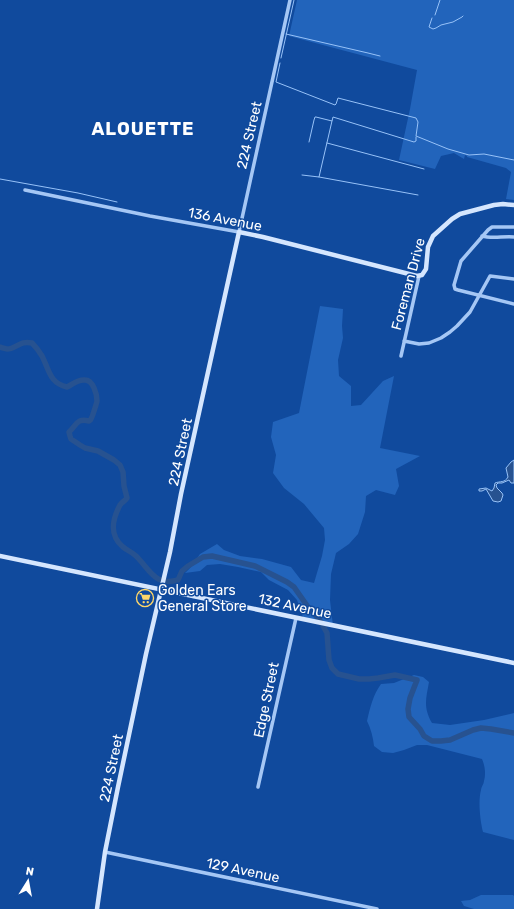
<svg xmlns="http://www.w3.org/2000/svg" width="514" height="909" viewBox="0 0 514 909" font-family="Rubik,sans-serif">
  <rect width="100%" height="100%" fill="#104a9d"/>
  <path fill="#2264bb" d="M 297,0 L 514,0 L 514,200 L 506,199 L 511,172 L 506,168 L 467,157 L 467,156 L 465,155 L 464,159 L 454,153 L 441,156 L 435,169 L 399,160 L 410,109 L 417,70 L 289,36 Z
    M 320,306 L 343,309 L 342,326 L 343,338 L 338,360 L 339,376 L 351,386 L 351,406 L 361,405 L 383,381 L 394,376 L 380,448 L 420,456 L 396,469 L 399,486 L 395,495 L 376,490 L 366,496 L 365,512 L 358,534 L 349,544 L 336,553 L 331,574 L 330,600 L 333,626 L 304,620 L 297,600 L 288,590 L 269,580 L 261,572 L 238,567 L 220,564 L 207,565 L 200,571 L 185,573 L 191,567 L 200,554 L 217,544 L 224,550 L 240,556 L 262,559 L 291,567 L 301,580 L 314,583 L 322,556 L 325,540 L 324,528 L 304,504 L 284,488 L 273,473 L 276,455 L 271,437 L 273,422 L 299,413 Z
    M 414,675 L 423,677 L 429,682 C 426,699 423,707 432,723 L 450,725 L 484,720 L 514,713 L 514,840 L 483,832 C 480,820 478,801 481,790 C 481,787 484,784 484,781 C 486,774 485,766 482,759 L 427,745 L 417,745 L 404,750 L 393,753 L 382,752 L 374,746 C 373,737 371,729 367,721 C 370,708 373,695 381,684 L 394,683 Z
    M 481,895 L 513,895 L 514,896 L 514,909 L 474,909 L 464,906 L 461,901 L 470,900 Z"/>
  <path fill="#275290" stroke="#97c2f8" d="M 514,460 L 514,483 L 511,483 L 509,480 L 502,483 L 498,483 L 496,485 L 497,488 L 502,493 L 503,495 L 501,501 L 498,502 L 493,501 L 486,489 L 482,491 L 479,491 L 479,489 L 486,488 L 492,491 L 494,488 L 495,483 C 500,481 505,483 508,477 L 506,468 L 511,462 Z"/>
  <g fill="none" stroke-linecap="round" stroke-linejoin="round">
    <path stroke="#97c2f8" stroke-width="1" d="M 435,15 L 440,0
      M 432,18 L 429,27 L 433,29 L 436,28 L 441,25 L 453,22 L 462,17 L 463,16
      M 286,34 L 368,53 L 380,56
      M 281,58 L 294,0
      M 280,63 L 276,82 L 335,105 L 336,104 L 338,98 L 416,118 L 418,122 L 416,136 L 448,149 L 469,155 L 484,154 L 514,160
      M 309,142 L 314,120 L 315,117 L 316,117 L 332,121 L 333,117 L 414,142 L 416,141 L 416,137
      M 327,143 L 424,169
      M 302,175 L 319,177 L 332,121
      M 319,177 L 418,195
      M 0,179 L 78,193 L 117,202"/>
    <path stroke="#275290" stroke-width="5.5" d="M 0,347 C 2,348 4,348 7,349 C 16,349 20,340 32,343 C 36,347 39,351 42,356 C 49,369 49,383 67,387 C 73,384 78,379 85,380 C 93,380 97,394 97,401 C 97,402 92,418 91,419 C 91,420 90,420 89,421 C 76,418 77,425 69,432 L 70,436 L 71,439 L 80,445 L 85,448 L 98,451 L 114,460 L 120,465 L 123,472 L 124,486 L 127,498 C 125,501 122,502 120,505 C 112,520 109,535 123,547 C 128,551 134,553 138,558 C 151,572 156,586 178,580 L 182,571 L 188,566 L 203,557 L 212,556 L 255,566 L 287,582 L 294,587 L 308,607 L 319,619 L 327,633 L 329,660 L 332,668 L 338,674 L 359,679 L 369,679 L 378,678 L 395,675 L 417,680 L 410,698 L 408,709 L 409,717 L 420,729 L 424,736 L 432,741 L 441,741 L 450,740 L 473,730 L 481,728 L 491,729 L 514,733"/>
    <path stroke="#a5c7f5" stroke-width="3.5" d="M 25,190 L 150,216 L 239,232 L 290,0
      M 514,227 L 492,227 L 488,230 L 461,261 L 454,285 L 455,289 L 458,290 L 514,304
      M 482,236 C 492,239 503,236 514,237
      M 404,341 L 419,344 L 429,343 L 441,338 L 450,332 L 457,326 L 470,312 L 490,276 L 514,279
      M 401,356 L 419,276
      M 258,787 L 296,618
      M 105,852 L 377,909"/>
    <path stroke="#d5e6fe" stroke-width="4.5" d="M 0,556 L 514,663
      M 97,909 L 105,852 L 118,787 L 146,654 L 170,552 L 181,494 L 239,232 L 263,237 L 417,276 L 422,275 L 426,269 L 428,247 L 433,236 L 452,219 L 460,214 L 494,205 L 503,204 L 514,205"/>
  </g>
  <defs>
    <g id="supermarket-ring" transform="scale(0.9)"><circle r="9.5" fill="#104a9d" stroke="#ffd769" stroke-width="1.5"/><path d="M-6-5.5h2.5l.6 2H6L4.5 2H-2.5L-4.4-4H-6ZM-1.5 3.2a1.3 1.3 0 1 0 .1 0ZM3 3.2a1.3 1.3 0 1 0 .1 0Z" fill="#ffd769"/></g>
  </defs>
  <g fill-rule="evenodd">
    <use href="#supermarket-ring" x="145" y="598"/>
  </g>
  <g text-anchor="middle" stroke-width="3" stroke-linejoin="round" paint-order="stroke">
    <g font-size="14" fill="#fff" stroke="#104a9d">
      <text transform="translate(249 135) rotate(-77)" y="5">224 Street</text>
      <text transform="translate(225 219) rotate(11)" y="5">136 Avenue</text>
      <text transform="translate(408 284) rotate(-75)" y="5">Foreman Drive</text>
      <text transform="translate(180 452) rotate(-78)" y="5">224 Street</text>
      <text transform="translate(295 606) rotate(12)" y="5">132 Avenue</text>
      <text transform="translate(266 700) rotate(-78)" y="5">Edge Street</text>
      <text transform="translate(111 768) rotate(-78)" y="5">224 Street</text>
      <text transform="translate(243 870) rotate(12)" y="5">129 Avenue</text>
    </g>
    <g font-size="14" fill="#fff" stroke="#104a9d" text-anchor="start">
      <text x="158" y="595">Golden Ears<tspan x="158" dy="16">General Store</tspan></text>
    </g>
    <g font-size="18" font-weight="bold" letter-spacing="1" fill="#fff" stroke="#104a9d">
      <text x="143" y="135">ALOUETTE</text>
    </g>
  </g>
  <g transform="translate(28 881) rotate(11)" stroke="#104a9d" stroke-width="3" paint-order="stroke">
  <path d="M0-3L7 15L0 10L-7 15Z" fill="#ffffff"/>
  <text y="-6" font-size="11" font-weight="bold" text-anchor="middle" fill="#ffffff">N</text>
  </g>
</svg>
